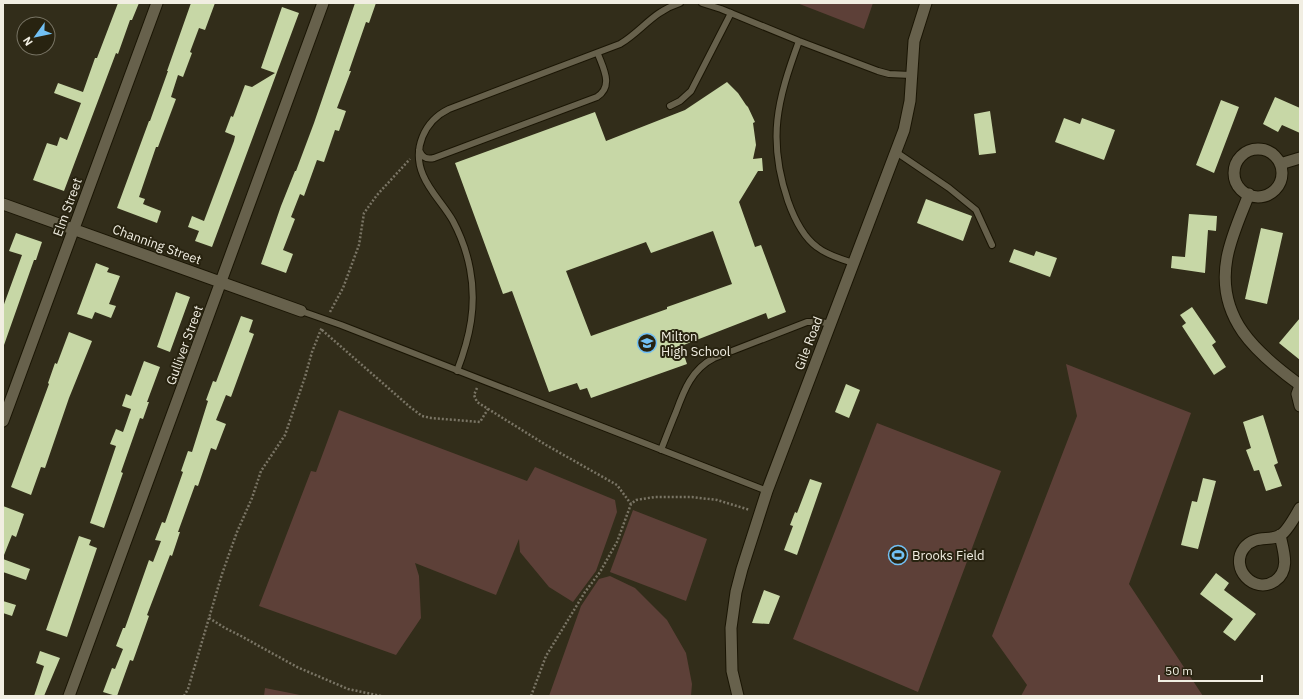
<svg xmlns="http://www.w3.org/2000/svg" width="1303" height="699" viewBox="0 0 1303 699" font-family="'IBM Plex Sans',sans-serif">
  <rect width="100%" height="100%" fill="#322d1a"/>
  <path fill="#5d4038" d="M 797,3 L 873,3 L 864,29 Z
    M 1066,364 L 1191,413 L 1129,584 L 1203,696 L 1021,696 L 1027,685 L 992,636 L 1077,416 Z
    M 339,410 L 527,481 L 535,467 L 615,500 L 617,512 L 596,571 L 573,602 L 549,587 L 520,552 L 519,539 L 496,595 L 415,563 L 419,576 L 421,618 L 396,655 L 259,606 L 311,471 L 316,472 Z
    M 877,423 L 1001,471 L 918,692 L 793,639 Z
    M 633,510 L 707,539 L 686,601 L 610,572 Z
    M 610,576 L 635,588 L 667,620 L 686,653 L 692,684 L 691,696 L 549,696 L 581,606 L 599,579 Z
    M 265,688 L 305,696 L 264,696 Z"/>
  <path fill="#c7d7a6" fill-rule="evenodd" d="M 118,3 L 139,3 L 132,20 L 130,20 L 118,54 L 116,53 L 64,191 L 33,180 L 47,143 L 57,146 L 60,137 L 67,140 L 81,103 L 54,93 L 58,83 L 83,92 L 95,58 L 97,58 Z
    M 191,3 L 215,3 L 205,30 L 199,28 L 190,52 L 192,53 L 183,77 L 178,75 L 171,97 L 176,99 L 158,147 L 156,147 L 139,197 L 145,199 L 143,204 L 161,211 L 157,223 L 117,208 L 149,121 L 150,121 L 168,71 L 167,71 Z
    M 355,3 L 376,3 L 369,23 L 366,22 L 349,71 L 351,71 L 337,108 L 346,111 L 339,131 L 335,130 L 324,162 L 317,160 L 304,196 L 300,194 L 291,217 L 295,219 L 283,250 L 293,254 L 286,273 L 261,264 L 281,206 L 295,171 L 296,171 L 314,123 Z
    M 282,7 L 299,13 L 212,247 L 195,241 L 199,231 L 188,227 L 192,216 L 204,221 L 234,141 L 235,136 L 225,132 L 231,116 L 233,117 L 245,85 L 252,87 L 275,73 L 261,68 Z
    M 727,82 L 738,93 L 746,105 L 748,107 L 755,122 L 753,123 L 756,145 L 753,159 L 762,158 L 763,171 L 758,171 L 739,202 L 755,247 L 761,245 L 786,312 L 768,319 L 766,313 L 681,346 L 687,364 L 591,398 L 587,388 L 580,390 L 577,383 L 549,392 L 512,291 L 503,294 L 455,163 L 595,112 L 606,141 L 685,110 ZM 713,231 L 732,284 L 667,307 L 667,309 L 591,336 L 566,271 L 646,242 L 651,253 Z
    M 1275,97 L 1300,108 L 1300,133 L 1282,125 L 1278,132 L 1263,124 Z
    M 1221,100 L 1239,107 L 1214,173 L 1196,165 Z
    M 990,111 L 996,153 L 979,155 L 974,114 Z
    M 1064,118 L 1080,124 L 1082,118 L 1115,130 L 1104,160 L 1055,142 Z
    M 926,199 L 972,216 L 963,241 L 917,223 Z
    M 1189,214 L 1217,216 L 1216,231 L 1208,230 L 1205,273 L 1171,268 L 1172,256 L 1185,257 Z
    M 1261,228 L 1283,233 L 1267,304 L 1245,299 Z
    M 16,233 L 42,242 L 36,260 L 34,260 L 4,345 L 3,345 L 3,307 L 22,255 L 9,251 Z
    M 1014,249 L 1034,256 L 1036,251 L 1057,258 L 1050,277 L 1009,262 Z
    M 96,263 L 109,268 L 107,272 L 120,276 L 109,304 L 116,306 L 111,318 L 95,312 L 92,319 L 77,314 Z
    M 176,292 L 190,297 L 170,352 L 157,347 Z
    M 1192,307 L 1216,342 L 1212,345 L 1226,367 L 1214,375 L 1182,326 L 1186,323 L 1180,315 Z
    M 241,316 L 253,320 L 249,332 L 254,334 L 231,397 L 226,395 L 216,420 L 226,424 L 216,450 L 211,448 L 198,486 L 195,485 L 178,532 L 180,532 L 172,556 L 170,555 L 147,615 L 149,616 L 133,661 L 130,660 L 117,696 L 116,696 L 103,692 L 112,668 L 115,669 L 123,649 L 116,646 L 123,628 L 125,628 L 149,560 L 153,562 L 161,541 L 155,540 L 162,522 L 165,523 L 183,472 L 181,471 L 188,451 L 192,452 L 208,401 L 206,400 L 213,381 L 216,382 Z
    M 1300,318 L 1300,360 L 1279,343 Z
    M 69,332 L 92,341 L 69,398 L 45,468 L 41,467 L 31,495 L 11,487 L 49,384 L 48,383 L 55,363 L 57,364 Z
    M 144,361 L 160,367 L 147,402 L 149,402 L 143,419 L 140,418 L 121,472 L 123,473 L 104,528 L 90,523 L 116,446 L 110,444 L 116,429 L 123,432 L 131,409 L 122,406 L 126,394 L 131,396 Z
    M 846,384 L 860,390 L 849,418 L 835,412 Z
    M 1263,415 L 1278,463 L 1274,465 L 1282,486 L 1266,491 L 1259,470 L 1254,471 L 1246,450 L 1251,448 L 1243,422 Z
    M 1203,478 L 1216,481 L 1198,549 L 1181,545 L 1192,501 L 1197,502 Z
    M 810,479 L 822,483 L 797,555 L 784,550 L 793,526 L 790,525 L 795,512 L 797,513 Z
    M 3,506 L 24,514 L 16,537 L 12,535 L 4,555 L 3,555 Z
    M 79,536 L 91,540 L 89,545 L 97,548 L 67,637 L 46,630 Z
    M 3,559 L 30,569 L 26,580 L 3,572 Z
    M 1216,573 L 1229,583 L 1224,590 L 1256,614 L 1235,641 L 1223,632 L 1233,619 L 1200,594 Z
    M 764,590 L 780,596 L 769,624 L 752,623 Z
    M 3,601 L 16,605 L 12,616 L 3,613 Z
    M 40,651 L 60,658 L 44,696 L 34,696 L 44,666 L 36,663 Z"/>
  <g fill="none" stroke-linecap="round" stroke-linejoin="round">
    <g stroke="#1a1504" stroke-width="8">
      <path id="service" d="M 702,3 L 721,9 L 799,41 L 878,71 L 889,74 L 911,75
        M 799,41 C 777,101 767,139 788,201 C 794,218 802,236 817,247 C 827,255 841,259 853,263
        M 670,106 L 680,101 L 691,91 L 731,13
        M 419,150 C 422,157 426,160 434,158 L 597,97 C 614,86 603,68 598,54
        M 896,152 L 949,188 L 976,210 L 992,245
        M 301,311 L 341,325 L 767,491
        M 457,371 C 470,337 477,305 470,269 C 467,253 461,236 453,221 C 444,205 430,192 423,175 C 412,149 424,121 449,109 L 620,44 C 643,30 652,12 680,3
        M 661,450 C 666,437 671,424 676,412 C 684,390 692,369 714,358 L 807,322 L 821,322 L 831,324"/>
    </g>
    <g stroke="#1a1504" stroke-width="13">
      <path id="minor" d="M1234 173a24 24 0 1 1 48 0a24 24 0 1 1-48 0Z
        M 1280,164 L 1300,158
        M 1249,194 C 1241,215 1231,236 1227,258 C 1216,318 1256,353 1300,385
        M 3,204 L 301,311
        M 1300,386 L 1297,394 L 1300,406
        M 3,421 L 157,3
        M 1280,535 C 1283,550 1291,570 1275,581 C 1254,595 1229,568 1244,548 C 1255,534 1270,542 1281,535 C 1288,530 1296,515 1300,508
        M 69,696 L 323,3
        M 738,696 L 732,671 L 731,628 L 736,592 L 742,569 L 767,491 L 904,130 L 910,101 L 914,41 L 926,3"/>
    </g>
    <path stroke="#7a7565" stroke-width="2.5" stroke-dasharray="2 2" stroke-linecap="butt" d="M 330,312 L 343,288 L 359,245 L 364,213 L 377,195 L 410,159
      M 322,330 L 410,407 L 422,416 L 431,418 L 480,422 L 488,409
      M 477,388 L 474,395 L 477,402 L 546,445 L 617,485 L 631,504
      M 209,618 L 225,628 L 241,636 L 297,667 L 348,689 L 381,696
      M 184,696 L 188,689 L 222,574 L 237,532 L 252,498 L 261,471 L 285,435 L 305,377 L 312,352 L 322,327
      M 531,696 L 546,656 L 585,592 L 600,572 L 617,542 L 631,504 L 636,500 L 655,497 L 692,497 L 717,500 L 750,510"/>
    <use href="#service" stroke="#67614c" stroke-width="6"/>
    <use href="#minor" stroke="#67614c" stroke-width="11"/>
  </g>
  <defs>
    <g id="school-ring" transform="scale(1)"><circle r="9.5" fill="#282310" stroke="#72c1f5" stroke-width="1.5"/><path d="M0-5L7-2L0 1L-7-2ZM-4 1L0 2.5L4 1V4Q0 6-4 4Z" fill="#72c1f5"/></g>
    <g id="stadium-ring" transform="scale(1)"><circle r="9.5" fill="#282310" stroke="#72c1f5" stroke-width="1.5"/><path d="M0-5a6.5 5 0 1 0 0 10a6.5 5 0 1 0 0-10ZM-3.5-1.8h7v3.6h-7Z" fill="#72c1f5"/></g>
  </defs>
  <g fill-rule="evenodd">
    <use href="#school-ring" x="647" y="343"/>
    <use href="#stadium-ring" x="898" y="555"/>
  </g>
  <g text-anchor="middle" stroke-width="4" stroke-linejoin="round" paint-order="stroke">
    <g font-size="13" fill="#f1eee2" stroke="#282310">
      <text transform="translate(67 207) rotate(-70)" y="5">Elm Street</text>
      <text transform="translate(157 244) rotate(20)" y="5">Channing Street</text>
      <text transform="translate(808 343) rotate(-69)" y="5">Gile Road</text>
      <text transform="translate(184 345) rotate(-70)" y="5">Gulliver Street</text>
    </g>
    <g font-size="13" fill="#f1eee2" stroke="#282310" text-anchor="start">
      <text x="661" y="341">Milton<tspan x="661" dy="15">High School</tspan></text>
      <text x="912" y="560">Brooks Field</text>
    </g>
  </g>
  <rect width="1303" height="699" fill="none" stroke="#f1eee2" stroke-width="8"/>
  <g transform="translate(36 36) rotate(237)"><circle r="19" fill="#282310" stroke="#787464"/>
  <path d="M0-3L7 15L0 10L-7 15Z" fill="#72c1f5"/>
  <text y="-6" font-size="11" font-weight="bold" text-anchor="middle" fill="#f1eee2">N</text>
  </g>
  <path d="M1159 675v6h103v-6" fill="none" stroke="#f1eee2" stroke-width="2"/>
  <text x="1165" y="675" font-size="12" fill="#f1eee2" stroke="#282310" stroke-width="3" paint-order="stroke">50 m</text>
</svg>
